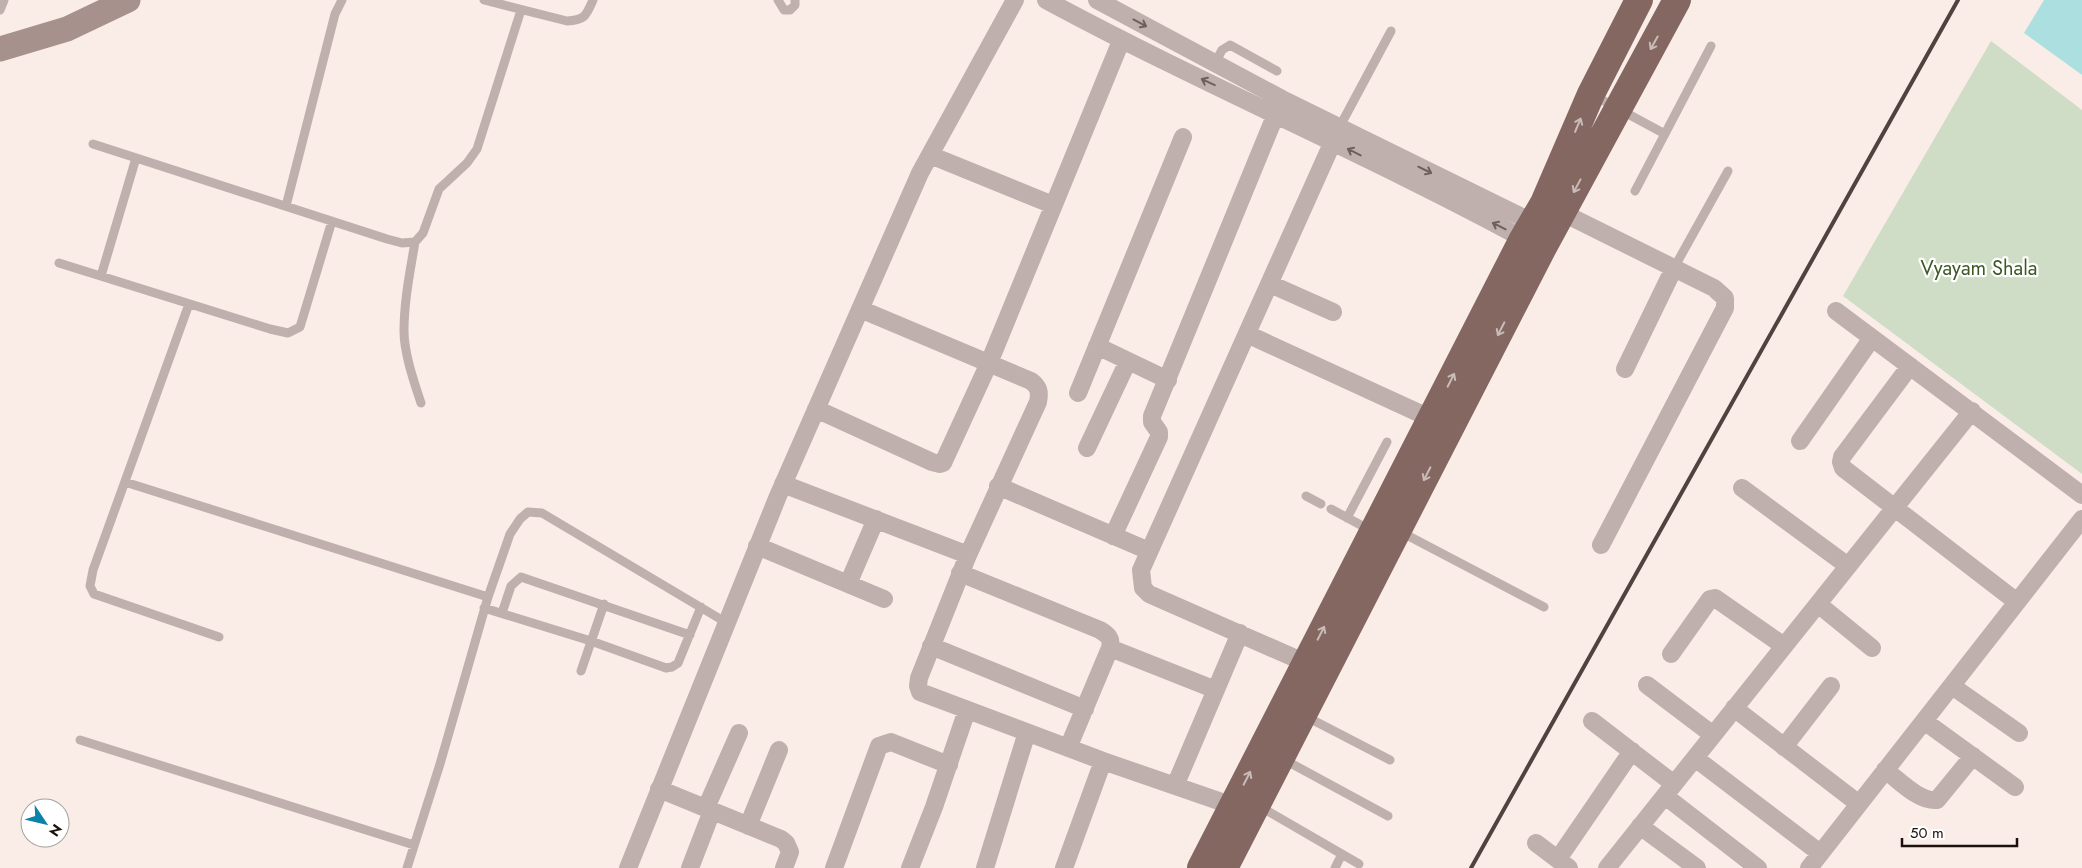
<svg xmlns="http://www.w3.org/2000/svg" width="2082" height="868" viewBox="0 0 2082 868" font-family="Jost,sans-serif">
  <rect width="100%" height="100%" fill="#faede8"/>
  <path fill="#d0ddc6" d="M 1991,41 L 2082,110 L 2082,474 L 1843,296 Z"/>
  <path fill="#acdfe0" d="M 2044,0 L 2082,0 L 2082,75 L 2024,33 Z"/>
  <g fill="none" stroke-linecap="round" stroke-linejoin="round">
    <path stroke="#bfb0ad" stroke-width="9" d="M 484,0 L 567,21 C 585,20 586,16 593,0
      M 778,0 L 784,10 L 790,10 L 795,5 L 795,0
      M 0,10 L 4,0
      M 1215,63 L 1222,50 L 1230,45 L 1277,71
      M 1593,95 L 1665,134
      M 1339,128 L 1391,31
      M 93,144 L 387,239 L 402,243 L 415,242 L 423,233 L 439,189 L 467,163 L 477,149 L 521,10
      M 1635,191 L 1711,46
      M 286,206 L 335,14 L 342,0
      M 415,242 C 410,272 404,301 404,331 C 404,353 414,382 421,403
      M 59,263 L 270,329 L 288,333 L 300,327 L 332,221
      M 1674,268 L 1728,171
      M 101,276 L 136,158
      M 189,304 L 93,570 L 90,586 L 94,594 L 219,637
      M 125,482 L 488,597
      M 1306,496 L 1321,504
      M 1331,509 L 1370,530
      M 1347,518 L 1387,442
      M 1399,531 L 1544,607
      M 484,608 L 591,641 L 666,668 L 672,667 L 678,663 L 701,607
      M 502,613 L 511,586 L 521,577 L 690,635
      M 581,671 L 604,604
      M 1305,716 L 1390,760
      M 80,740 L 414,845
      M 1283,759 L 1388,816
      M 1259,806 L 1359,864
      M 407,868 L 440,764 L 488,597 L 510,534 L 520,519 L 528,512 L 542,513 L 727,623
      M 1335,868 L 1342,854"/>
    <path stroke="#bfb0ad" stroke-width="18" d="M 1046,0 C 1205,86 1372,156 1531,243
      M 1097,0 L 1282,99 L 1542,227
      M 930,155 L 1053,205
      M 1553,208 L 1714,288 L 1725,298 L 1725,308 L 1601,545
      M 1270,284 L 1333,312
      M 860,309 L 1031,381 C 1039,387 1040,392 1038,402 L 968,555 L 919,678 L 918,686 L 920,692 L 1103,761 L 1242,809
      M 1836,311 L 2082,495
      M 1247,334 L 1432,419
      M 1097,346 L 1168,380
      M 1910,366 L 1842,457 L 1841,462 L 1843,468 L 2017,602
      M 1625,369 L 1674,268
      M 1078,393 L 1183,137
      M 816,409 L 932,462 L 940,464 L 943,463 L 989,363 L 1121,41
      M 1800,441 L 1872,338
      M 1087,448 L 1128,361
      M 783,484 L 968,555
      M 998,486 L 1149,551
      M 1742,488 L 1848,566
      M 1113,536 L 1159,437 L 1159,432 L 1152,422 L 1152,416 L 1280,104
      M 757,546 L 884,599
      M 960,573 L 1100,630 C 1108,635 1112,638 1110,648 L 1068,748
      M 848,584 L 876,519
      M 1818,604 L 1872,648
      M 931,646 L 1085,709
      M 1110,648 L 1216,690
      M 1671,654 L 1710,599 L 1715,598 L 1784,646
      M 1306,663 L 1149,594 L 1143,588 L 1141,570 L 1339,128
      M 1647,685 L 1713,735
      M 1952,686 L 2019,733
      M 1734,708 L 1859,804
      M 1592,721 L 1674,784
      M 1924,721 L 2015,787
      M 1784,747 L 1831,686
      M 1695,758 L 1820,853
      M 1885,770 C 1899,780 1919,802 1937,800 L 1973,756
      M 1175,786 L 1240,633
      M 659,789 L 781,839 L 786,843 L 790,852 L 784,868
      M 1665,796 L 1758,868
      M 706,808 L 739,733
      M 748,826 L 779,750
      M 1640,826 L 1697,868
      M 1536,843 L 1569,868
      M 1558,859 L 1632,751
      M 628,868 L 778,496 L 920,173 L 1015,0
      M 690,868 L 712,811
      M 834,868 L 879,746 L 891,742 L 949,765
      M 910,868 L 934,807 L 967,710
      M 985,868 L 1027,732
      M 1064,868 L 1103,761
      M 1607,868 L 1972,411
      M 1809,868 L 2082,519"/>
    <path stroke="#a6918c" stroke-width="25" d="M 0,49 L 67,29 L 128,0"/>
    <path stroke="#846761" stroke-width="28" d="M 1201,868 L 1523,239 L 1544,203 L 1591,94 L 1639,0
      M 1224,868 L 1542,249 L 1677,0"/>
    <path stroke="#4e433e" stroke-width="4" d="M 1471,868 L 1958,0"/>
  </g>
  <defs><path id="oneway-shaft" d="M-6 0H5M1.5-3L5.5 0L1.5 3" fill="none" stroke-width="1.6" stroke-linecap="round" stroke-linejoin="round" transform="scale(1.25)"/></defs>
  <g stroke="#6d605c">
    <use href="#oneway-shaft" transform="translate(1140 23) rotate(28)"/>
    <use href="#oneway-shaft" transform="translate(1208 82) rotate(-155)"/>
    <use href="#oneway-shaft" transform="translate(1354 152) rotate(-153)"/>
    <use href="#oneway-shaft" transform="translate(1425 170) rotate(26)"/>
    <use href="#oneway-shaft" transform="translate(1499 226) rotate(-153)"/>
  </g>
  <g stroke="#c8bbb8">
    <use href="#oneway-shaft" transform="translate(1654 43) rotate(119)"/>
    <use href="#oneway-shaft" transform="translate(1578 125) rotate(-67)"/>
    <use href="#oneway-shaft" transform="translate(1577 186) rotate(118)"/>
    <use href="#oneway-shaft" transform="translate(1501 329) rotate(117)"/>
    <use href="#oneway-shaft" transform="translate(1451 380) rotate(-63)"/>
    <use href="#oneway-shaft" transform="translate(1427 474) rotate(117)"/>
    <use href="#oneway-shaft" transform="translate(1321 633) rotate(-63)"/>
    <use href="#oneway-shaft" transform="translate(1247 778) rotate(-63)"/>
  </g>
  <g text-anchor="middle" stroke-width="4.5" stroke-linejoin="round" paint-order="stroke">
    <g font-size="20" fill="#3d5825" stroke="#fff">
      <text x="1979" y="275">Vyayam Shala</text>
    </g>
  </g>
  <g transform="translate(45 823) rotate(125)"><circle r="24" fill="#ffffff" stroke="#a4a09e"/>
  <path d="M0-4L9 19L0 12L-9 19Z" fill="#0b83a8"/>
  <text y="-8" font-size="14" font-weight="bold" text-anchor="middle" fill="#1b110c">N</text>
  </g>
  <path d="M1902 838v8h115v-8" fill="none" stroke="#1b110c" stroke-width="2.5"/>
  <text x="1910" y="838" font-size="15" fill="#1b110c" stroke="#ffffff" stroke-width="4" paint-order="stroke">50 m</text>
</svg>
